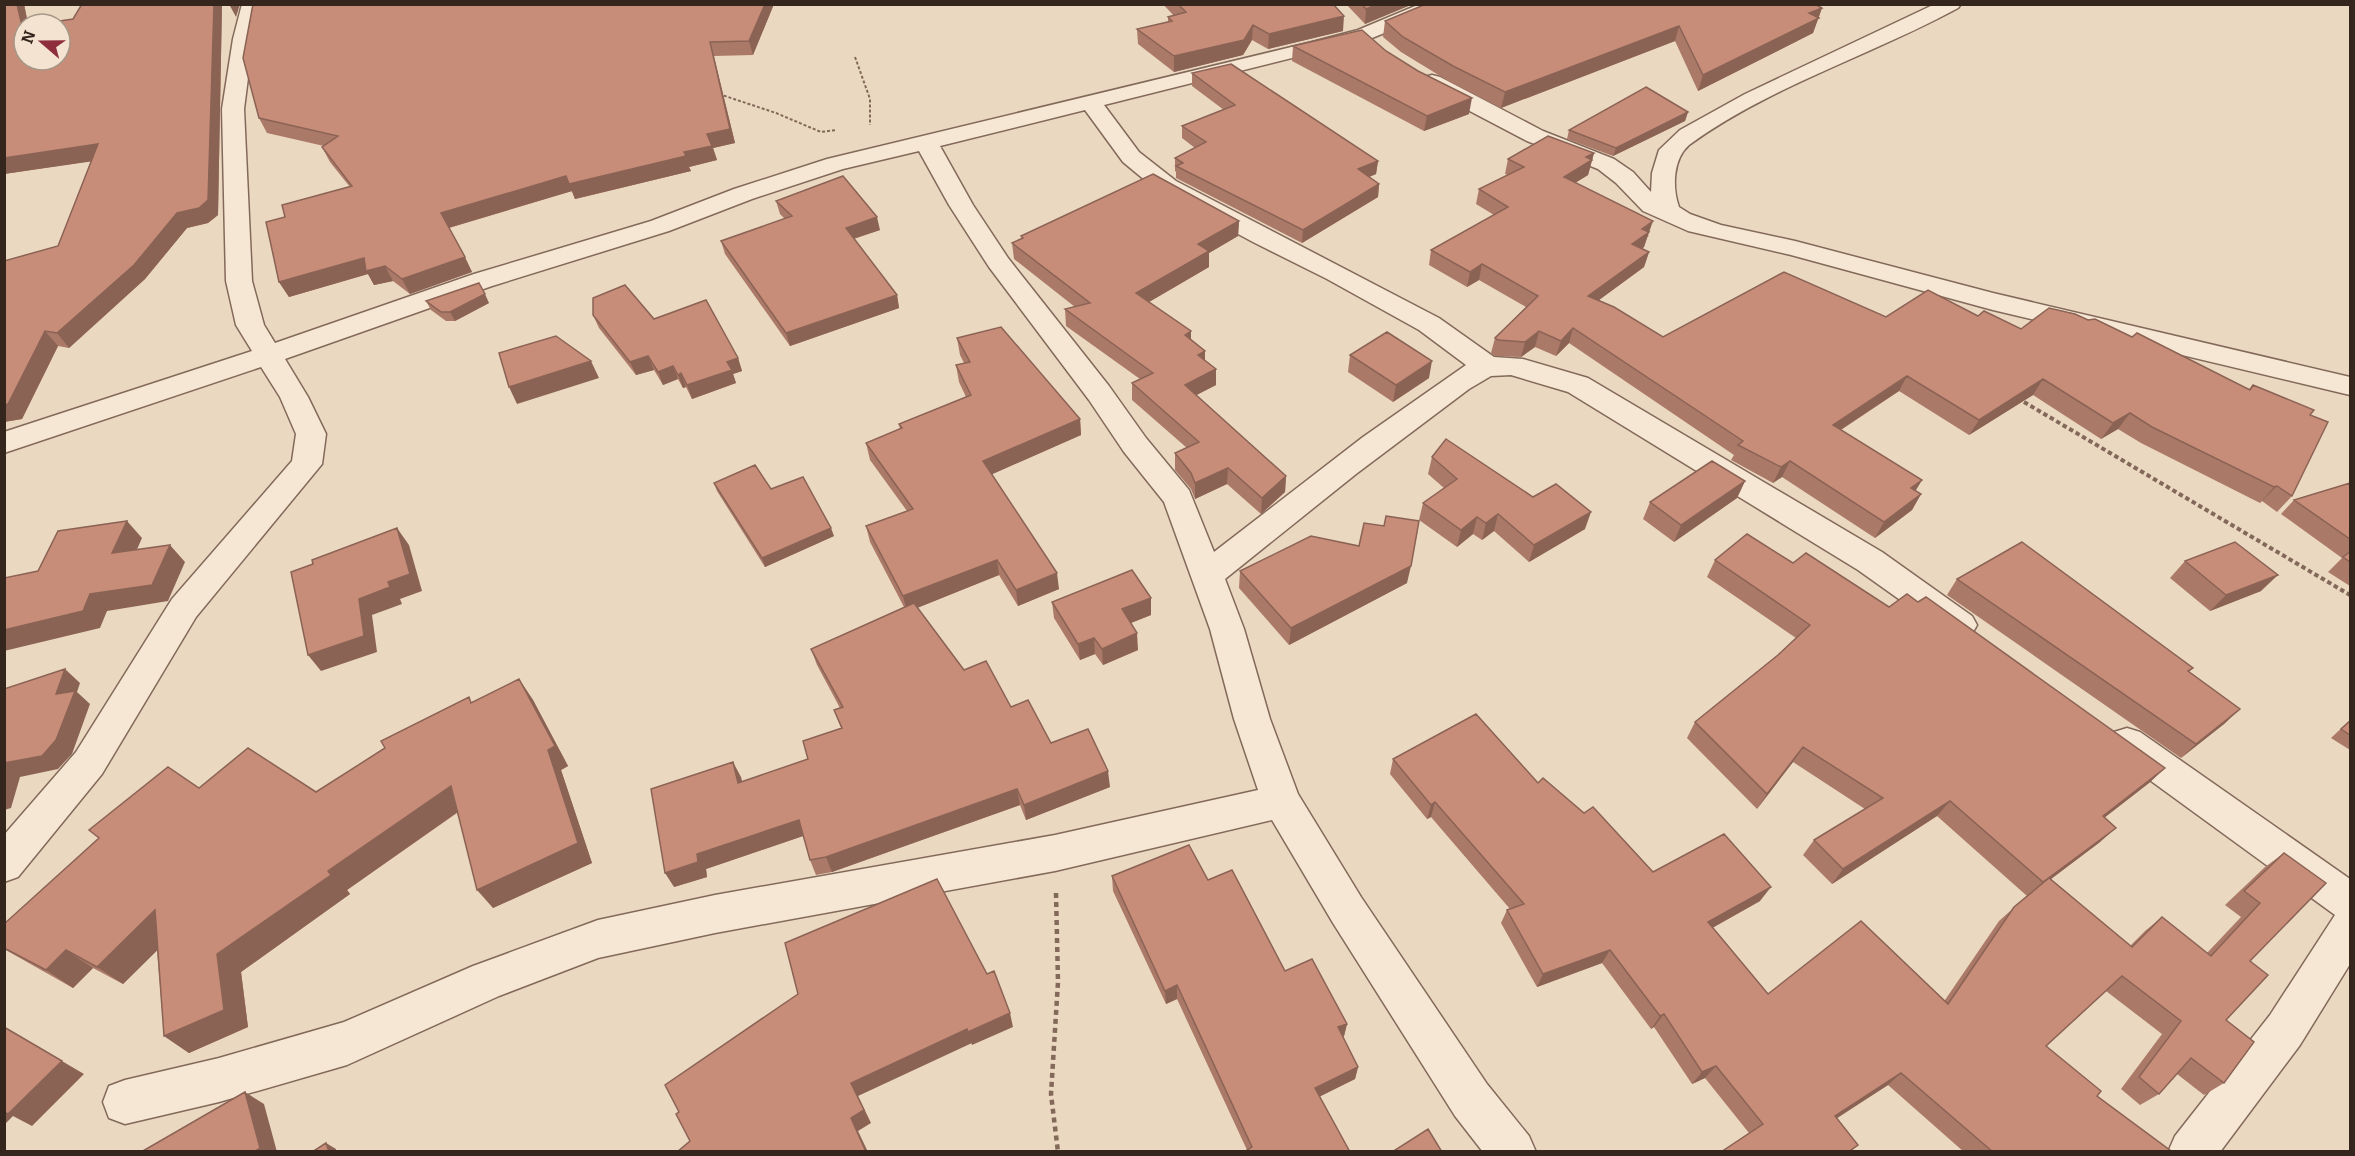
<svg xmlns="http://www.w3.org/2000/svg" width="2355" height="1156" font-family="Bitter,serif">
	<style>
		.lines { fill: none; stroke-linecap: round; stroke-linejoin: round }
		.minor-casing { stroke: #83695a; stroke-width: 3 }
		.path-far2 { stroke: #83695a; stroke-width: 2; stroke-dasharray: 3 2; stroke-linecap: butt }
		.path-far1 { stroke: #83695a; stroke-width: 4; stroke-dasharray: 4.5 3; stroke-linecap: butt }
		.path { stroke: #83695a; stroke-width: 4.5; stroke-dasharray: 5 4; stroke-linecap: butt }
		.minor { fill: #f6e7d4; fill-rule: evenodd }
		.wall { fill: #ab7968 }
		.shaded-wall { fill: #8b6355 }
		.building { fill: #c78d79; stroke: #8b6355; stroke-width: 1.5 }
	</style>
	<rect width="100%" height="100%" fill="#ebd8c1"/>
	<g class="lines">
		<defs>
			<path id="minor" d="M242 4H262L253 39 244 109 252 281 264 325 275 343 474 274 651 221 734 189 827 159 1312 42 1358 30 1420 4H1449L1446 8 1372 38 1104 105 1139 152 1176 181 1439 318 1494 357 1523 359 1588 378 1882 552 1972 616 1977 625 1972 634 1960 638 1948 634 1858 570 1568 392 1511 375 1491 376 1469 389 1356 474 1225 579 1244 629 1270 719 1298 794 1361 897 1487 1084 1529 1136 1536 1152H1483L1455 1116 1333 923 1272 820 1055 871 715 933 598 958 499 996 347 1065 219 1102 125 1124 109 1118 103 1102 109 1086 125 1080 219 1058 344 1022 473 966 598 920 715 895 1055 835 1258 790 1234 719 1210 629 1164 502 1124 452 1089 400 989 267 949 205 919 151 843 169 752 199 669 231 492 286 285 359 308 397 326 434 322 464 196 617 102 774 18 877 4 882V835L76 752 172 599 292 461 296 434 280 397 261 367 4 453V432L252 351 236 325 226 281 222 109 233 39ZM1085 110 1123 162 1158 191 1253 242 1327 279 1419 330 1466 365 1363 437 1214 552 1189 490 1146 438 1109 386 1008 258 973 205 940 146Z
				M1935 4H1961L1958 8C1870 56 1770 86 1689 145 1673 159 1672 187 1679 207L1690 214 1721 225 1795 241 1993 293 2350 377V395L1993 310 1791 255 1688 231 1643 211 1616 183 1598 169 1527 141 1424 87 1421 82 1424 77 1432 75 1440 77 1543 131 1614 159 1633 172 1651 192 1652 173 1659 150 1680 130 1745 94Z
				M2127 728 2140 732 2350 879V964L2300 1045 2220 1152H2168L2175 1136 2270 1015 2335 915 2114 754 2109 743 2114 732Z"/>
		</defs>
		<use href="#minor" class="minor-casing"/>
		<path class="path-far2" d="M855 57 870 99V125
			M719 94 776 113 821 132 836 130"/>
		<path class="path-far1" d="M2024 402 2350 595"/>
		<path class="path" d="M1056 893 1058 982 1051 1094 1058 1152"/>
		<use href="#minor" class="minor"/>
	</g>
	<path class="wall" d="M4 4H24L28 24H24V60L73 19 82 4H222L218 215 208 223 187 228 145 279 69 348 58 346 22 419 4 422V261L58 246 91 161 4 174Z
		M253 4H774L753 55 714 56 735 143 713 148 717 160 689 167 691 171 575 199 572 191 449 228 472 272 410 294 393 281 374 285 368 274 289 297 279 282 285 217 350 187 330 162 322 147 324 146 267 133 259 118Z
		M1163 4H1333L1343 31 1268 49 1252 40 1243 55 1174 72 1138 44 1137 29 1168 22V17L1174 16Z
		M1346 4H1413L1365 24Z
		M1822 8 1813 33 1698 91 1675 41 1501 108 1450 82 1401 52 1383 37 1385 21Z
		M1293 46 1386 51 1469 114 1424 131 1292 61Z
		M1192 73 1378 161 1376 174 1369 177 1379 184 1378 197 1302 243 1176 178V172L1175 171V158L1195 148 1182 138V126L1224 110 1192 86Z
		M1688 112 1685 121 1613 156 1567 139 1569 130Z
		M1594 153 1588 175 1575 183 1649 236 1647 237 1644 247 1642 249 1649 252 1644 267 1599 300 1663 337 1886 317 1978 316 2021 329 2088 320 2132 337 2249 389 2253 385 2310 415 2292 496 2277 512 2262 501 2260 503 2141 443 2118 429 2101 439 2033 395 1969 435 1899 391 1841 430 1922 480 1915 491 1921 494 1912 510 1875 538 1782 477 1773 483 1731 460 1734 455 1569 343 1556 356 1535 347 1521 357 1495 356 1491 353 1495 338 1526 307 1479 280 1467 287 1429 265 1431 250 1494 215 1476 204 1479 189 1508 175 1505 174 1508 159Z
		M776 201 880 230 854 239 897 295 899 308 790 346 725 254 721 241 785 219 780 214Z
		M1239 221 1238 236 1209 253V267L1149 302 1205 351V360L1216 369V385L1196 395 1286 476 1285 492 1261 514 1227 484 1195 499 1191 489 1175 470V453L1187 448 1132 400V383L1140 379 1066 326 1065 309 1075 307 1014 259 1012 243 1022 239 1021 236Z
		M426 301 489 303 455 321H446L431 310Z
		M593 315 654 319 738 358 742 371 733 374 736 383 692 399 686 387 683 388 678 379 663 385 654 370 636 375 599 328Z
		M957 338 1080 419 1081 435 992 474 1059 589 1018 606 999 575 917 608 964 670 1011 707 1051 743 1110 787 1026 820 1020 805 832 872 816 875 810 860 803 836 706 869 707 877 674 887 741 777 742 782 808 759 841 728 834 710 840 708 817 665 811 649 904 607 870 542 866 526 907 511 870 460 866 443 900 429 899 424 966 397 959 382 956 365 964 363 960 355Z
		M1350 355 1429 378 1393 402 1348 372Z
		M1432 457 1533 497 1585 529 1529 562 1494 531 1482 540 1473 534 1457 547 1419 520 1423 503 1444 488 1428 474Z
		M1745 481 1737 498 1674 542 1643 519 1650 502Z
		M714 483 771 489 834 536 765 567 717 491Z
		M2350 483V586L2328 572 2342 558 2281 514 2294 500Z
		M1715 560 1793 563 1889 607 1918 602 2165 768 2149 783 2104 818 2100 842 2051 879 2130 946 2145 931 2162 917 2207 953 2241 917 2225 905 2265 867 2284 853 2250 961 2226 1020 2224 1083 2204 1095 2177 1074 2159 1094 2140 1105 2121 1089 2162 1034 2106 991 2046 1046 2097 1096 2171 1152H1964L1888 1085 1836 1118 1858 1145 1850 1152H1721L1749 1133 1705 1078 1692 1084 1654 1027 1651 1029 1602 963 1537 987 1501 923 1507 910 1510 909 1431 817 1427 819 1390 774 1393 759 1538 783 1653 872 1760 901 1712 928 1768 994 1945 1000 1999 921 2027 896 1937 816 1832 884 1803 855 1814 840 1865 809 1793 762 1757 809 1687 738 1695 722 1778 655 1796 638 1707 577Z
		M2185 561 2261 591 2210 611 2170 578Z
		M1240 571 1407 583 1289 645 1239 588Z
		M1957 579 2193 668 2189 672 2240 709 2224 724 2181 758 1947 595Z
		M1052 602 1151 615 1131 623 1138 650 1103 665 1095 654 1080 660 1054 618Z
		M519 679 533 700 568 766 561 770 592 863 493 908 457 813 347 890 350 894 241 972 248 1027 189 1053 164 1036 157 950 123 984 93 968 73 988 4 949V924L199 788 316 792 473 702Z
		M2350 720V750L2331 738Z
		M1112 876 1208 880 1285 971 1347 1024 1344 1036 1343 1037 1358 1067 1355 1079 1320 1096 1247 1150 1177 999 1166 1004 1113 891Z"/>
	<path class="shaded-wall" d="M17 4H24L28 24H24V30L22 26Z
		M214 4H222L218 215 208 223 187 228 145 279 69 348 57 333Z
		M229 4H240L236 17Z
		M765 4H774L753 55 749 41Z
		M1378 4H1413L1365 24 1366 9Z
		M1822 8 1813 33 1698 91 1703 75 1809 13Z
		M1344 16 1343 31 1268 49 1269 34Z
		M1253 25 1252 40 1243 55 1174 72V56Z
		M1679 26 1675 41 1501 108 1505 92Z
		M710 42 735 143 713 148 717 160 689 167 691 171 575 199 569 184 707 134Z
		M1472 98 1469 114 1424 131 1427 116Z
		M1688 112 1685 121 1613 156 1616 148Z
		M98 144 108 159 4 174V158Z
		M1594 153 1588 175 1560 192 1564 177 1586 157Z
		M1378 161 1376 174 1357 182 1358 169Z
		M566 176 572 191 448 228 441 213Z
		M1379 184 1378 197 1302 243 1303 230Z
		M877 217 880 230 849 240 846 228Z
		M1239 221 1238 236 1209 253V267L1137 309 1136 293 1198 244Z
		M1653 221 1644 247 1627 259 1632 244 1642 229Z
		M1649 252 1644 267 1584 311 1588 296Z
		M465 257 472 272 410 294 402 279Z
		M364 258 385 266 393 281 374 285 368 274 289 297 279 282Z
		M1482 264 1479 280 1467 287 1470 272Z
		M485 294 489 303 455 321 450 312Z
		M897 295 899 308 790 346 786 333Z
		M1573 328 1569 343 1556 356 1561 341Z
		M45 331 58 346 22 419 4 422V405Z
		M1191 331V347L1185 335Z
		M1539 331 1535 347 1521 357 1525 342Z
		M1205 351V367L1198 355Z
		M648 356 654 370 636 375 630 362Z
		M738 358 742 371 733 374 736 383 692 399 687 385 727 362Z
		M591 361 599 378 517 404 509 387Z
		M1432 361 1429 378 1393 402 1396 385Z
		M673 366 678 379 663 385 658 372Z
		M1216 369V385L1185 401V385Z
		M681 373 686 387 683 388 678 375Z
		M1907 376 1899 391 1825 440 1833 425Z
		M2043 379 2033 395 1969 435 1979 420Z
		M2130 413 2118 429 2101 439 2113 423Z
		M1080 419 1081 435 986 477 983 461Z
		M1790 461 1782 477 1773 483 1781 467Z
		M1228 468 1227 484 1195 499V483Z
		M1286 476 1285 492 1261 514 1262 498Z
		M1922 480 1913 495 1911 488Z
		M1745 481 1737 498 1674 542 1681 525Z
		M2277 486 2260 503 2274 487Z
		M1921 494 1912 510 1875 538 1884 522Z
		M1591 512 1585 529 1529 562 1534 545Z
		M1498 514 1494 531 1482 540 1486 523Z
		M1477 517 1473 534 1457 547 1461 530Z
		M127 521 142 538 128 570 112 553Z
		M397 528 409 545 422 591 400 599 402 604 372 615 377 652 321 671 308 655 359 599 388 582Z
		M831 528 834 536 765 567 762 558Z
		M170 545 185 562 168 601 107 611 100 628 4 651V630L90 594Z
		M997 560 999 575 907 612 903 596Z
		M1411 566 1407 583 1289 645 1291 628Z
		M1057 573 1059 589 1018 606 1016 590Z
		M2278 575 2261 591 2210 611 2226 595Z
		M1151 598V615L1123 626 1122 609Z
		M1137 633 1138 650 1103 665 1102 649Z
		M1094 638 1095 654 1080 660 1078 644Z
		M65 669 80 683 77 692 90 704 72 754 58 769 20 777 11 808 4 810V763L56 694Z
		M519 679 533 700 568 766 561 770 592 863 493 908 477 890Z
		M2240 709 2224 724 2181 758 2196 744Z
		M1803 747 1793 762 1757 809 1767 794Z
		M733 762 741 777 745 798 738 783Z
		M2165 768 2149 783 2087 831 2103 816Z
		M1108 771 1110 787 1026 820 1024 805Z
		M451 786 466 806 347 890 350 894 241 972 248 1027 189 1053 164 1036 217 954 328 871Z
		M1017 789 1020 805 832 872 826 857Z
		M1950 801 1937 816 1832 884 1843 869Z
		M1435 802 1431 817 1427 819 1431 805Z
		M799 820 806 835 706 869 707 877 674 887 665 873 697 854Z
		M2116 828 2100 842 2027 897 2043 882Z
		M1771 887 1760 901 1698 936 1708 922Z
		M155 910 179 929 123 984 97 967Z
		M66 950 93 968 73 988 46 970Z
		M1610 950 1602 963 1537 987 1543 974Z
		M1177 985V999L1166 1004 1165 991Z
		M1010 1013 1013 1027 972 1045 968 1032Z
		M1664 1014 1654 1027 1651 1029 1660 1016Z
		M1347 1024 1344 1036 1335 1040 1338 1027Z
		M4 1027 84 1074 32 1126 13 1116 4 1125Z
		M967 1029 972 1043 858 1096 871 1123 858 1131 868 1152H866L851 1118V1083Z
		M1716 1066 1705 1078 1692 1084 1702 1072Z
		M1358 1067 1355 1079 1313 1100 1315 1088Z
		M1901 1073 1888 1085 1822 1128 1835 1116Z
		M245 1092 264 1104 277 1152H254Z
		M326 1143 336 1149V1152H329Z"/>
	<path class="building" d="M4 4H17L22 26H24V60H60V24H39L73 19 82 4H214L208 200 199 208 177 213 134 265 57 333 45 331 8 404 4 405V261L58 246 98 144 4 158Z
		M253 4H765L749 41 710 42 730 129 707 134 712 146 684 152 686 156 569 184 566 176 441 213 465 257 402 279 385 266 366 271 364 258 279 282 266 222 285 217 282 205 352 186 322 147 338 136 259 118 243 58Z
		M1178 4H1333L1344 16 1269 34 1253 25 1244 40 1174 56 1137 29 1172 21 1168 17 1186 12Z
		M1362 4H1378L1366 9Z
		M1426 4H1815L1822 8 1809 13 1819 18 1703 75 1679 26 1505 92 1453 66 1403 37 1385 21Z
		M1362 30 1386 51 1418 71 1472 98 1427 116 1293 46Z
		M1231 64 1378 161 1358 169 1379 184 1303 230 1176 166 1183 163 1175 158 1206 142 1182 126 1235 105 1192 73Z
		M1646 87 1688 112 1616 148 1569 130Z
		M1548 136 1594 153 1586 157 1592 160 1564 177 1653 221 1642 229 1649 232 1632 244 1649 252 1588 296 1614 307 1663 337 1784 272 1886 317 1928 290 1978 316 1984 311 2021 329 2049 308 2075 314 2088 320 2095 319 2132 337 2137 333 2250 390 2253 385 2314 410 2310 415 2328 422 2292 496 2277 486 2274 487 2152 427 2130 413 2113 423 2043 379 1979 420 1907 376 1833 425 1922 480 1911 488 1921 494 1884 522 1790 461 1781 467 1738 445 1743 441 1573 328 1561 341 1539 331 1525 342 1498 340 1495 338 1538 296 1482 264 1470 272 1431 250 1508 207 1479 189 1524 167 1508 159Z
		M1153 174 1239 221 1198 244 1209 251 1136 293 1191 331 1185 335 1205 351 1198 355 1216 369 1185 385 1286 476 1262 498 1228 468 1195 483 1191 473 1175 453 1199 442 1132 383 1153 373 1065 309 1090 303 1012 243 1023 238 1021 236Z
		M843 176 877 217 846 228 897 295 786 333 721 241 792 216 776 201Z
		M479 283 485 294 450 312H441L426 301Z
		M625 285 654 319 706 300 738 358 727 362 732 370 687 385 681 373 678 375 673 366 658 372 648 356 630 362 593 315V298Z
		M1001 327 1080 419 983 461 1057 573 1016 590 997 560 903 596 866 526 913 509 866 443 902 428 899 424 971 395 956 365 970 362 957 338Z
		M1387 332 1432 361 1396 385 1350 355Z
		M556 336 591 361 509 387 499 353Z
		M1446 439 1533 497 1556 484 1591 512 1534 545 1498 514 1486 523 1477 517 1461 530 1423 503 1457 479 1432 457Z
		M1712 461 1745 481 1681 525 1650 502Z
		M755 465 771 489 803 477 831 528 762 558 714 483Z
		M2350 483V539L2294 500Z
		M1386 516 1419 521 1411 566 1291 628 1240 571 1311 536 1359 546 1364 523 1384 526Z
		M127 521 112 553 170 545 152 585 90 594 83 611 4 630V578L38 571 58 531Z
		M397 528 410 574 388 582 390 587 359 599 364 636 308 655 291 572 313 564 312 560Z
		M1747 534 1793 563 1806 553 1889 607 1907 594 1918 602 1926 597 2165 768 2103 816 2116 828 2043 882 1950 801 1843 869 1814 840 1883 798 1803 747 1767 794 1695 722 1778 655 1810 625 1715 560Z
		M2022 542 2193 668 2188 671 2240 709 2196 744 1957 579Z
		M2235 542 2278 575 2226 595 2185 561Z
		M2350 552V562L2343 557Z
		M1132 570 1151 598 1122 609 1137 633 1102 649 1094 638 1078 644 1052 602Z
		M914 603 964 670 986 661 1011 707 1028 700 1051 743 1088 729 1108 771 1024 805 1017 789 826 857 810 860 799 820 697 854 698 862 665 873 651 789 733 762 738 783 808 759 803 741 842 728 834 710 843 707 811 649Z
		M65 669 56 694 75 691 56 740 42 756 4 763V689Z
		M519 679 555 746 548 750 578 843 477 890 451 786 328 871 331 875 217 954 224 1010 164 1036 155 910 97 967 66 950 46 970 4 948V924L99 838 89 830 168 767 199 788 248 748 316 792 385 748 381 741 469 697 471 703Z
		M1476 714 1538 783 1543 778 1584 813 1593 807 1653 872 1724 834 1771 887 1708 922 1768 994 1861 921 1948 1004 2014 907 2049 878 2132 947 2162 917 2211 956 2260 903 2244 891 2284 853 2326 883 2250 961 2268 975 2226 1020 2254 1042 2224 1083 2191 1058 2159 1094 2139 1077 2181 1021 2122 976 2046 1046 2101 1091 2097 1096 2171 1151V1152H1993L1901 1073 1835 1116 1858 1145 1848 1152H1721L1763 1124 1716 1066 1702 1072 1664 1014 1660 1016 1610 950 1543 974 1507 910 1524 904 1435 802 1431 805 1393 759Z
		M2350 721V735L2341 729Z
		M1189 845 1208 880 1232 870 1285 971 1312 959 1347 1024 1338 1027 1358 1067 1315 1088 1350 1152H1244L1252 1147 1177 985 1165 991 1112 876Z
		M937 879 987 974 994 971 1010 1013 968 1032 967 1029 851 1083 864 1110 851 1118 866 1152H677L690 1141 676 1114 679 1112 665 1085 798 994 785 943Z
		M4 1027 62 1061 8 1114 4 1112Z
		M245 1092 260 1148 254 1152H141Z
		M1428 1129 1442 1152H1392Z
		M326 1143 329 1152H312Z"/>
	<rect width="2355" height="1156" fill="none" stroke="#34251d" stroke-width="12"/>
	<g transform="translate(42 42) rotate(290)"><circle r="28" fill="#f3e3d0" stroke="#a79788" stroke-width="1.5"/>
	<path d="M0-4.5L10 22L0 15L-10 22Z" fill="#8e2e3d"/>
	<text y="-9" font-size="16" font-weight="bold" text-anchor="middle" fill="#34251d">N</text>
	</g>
</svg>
